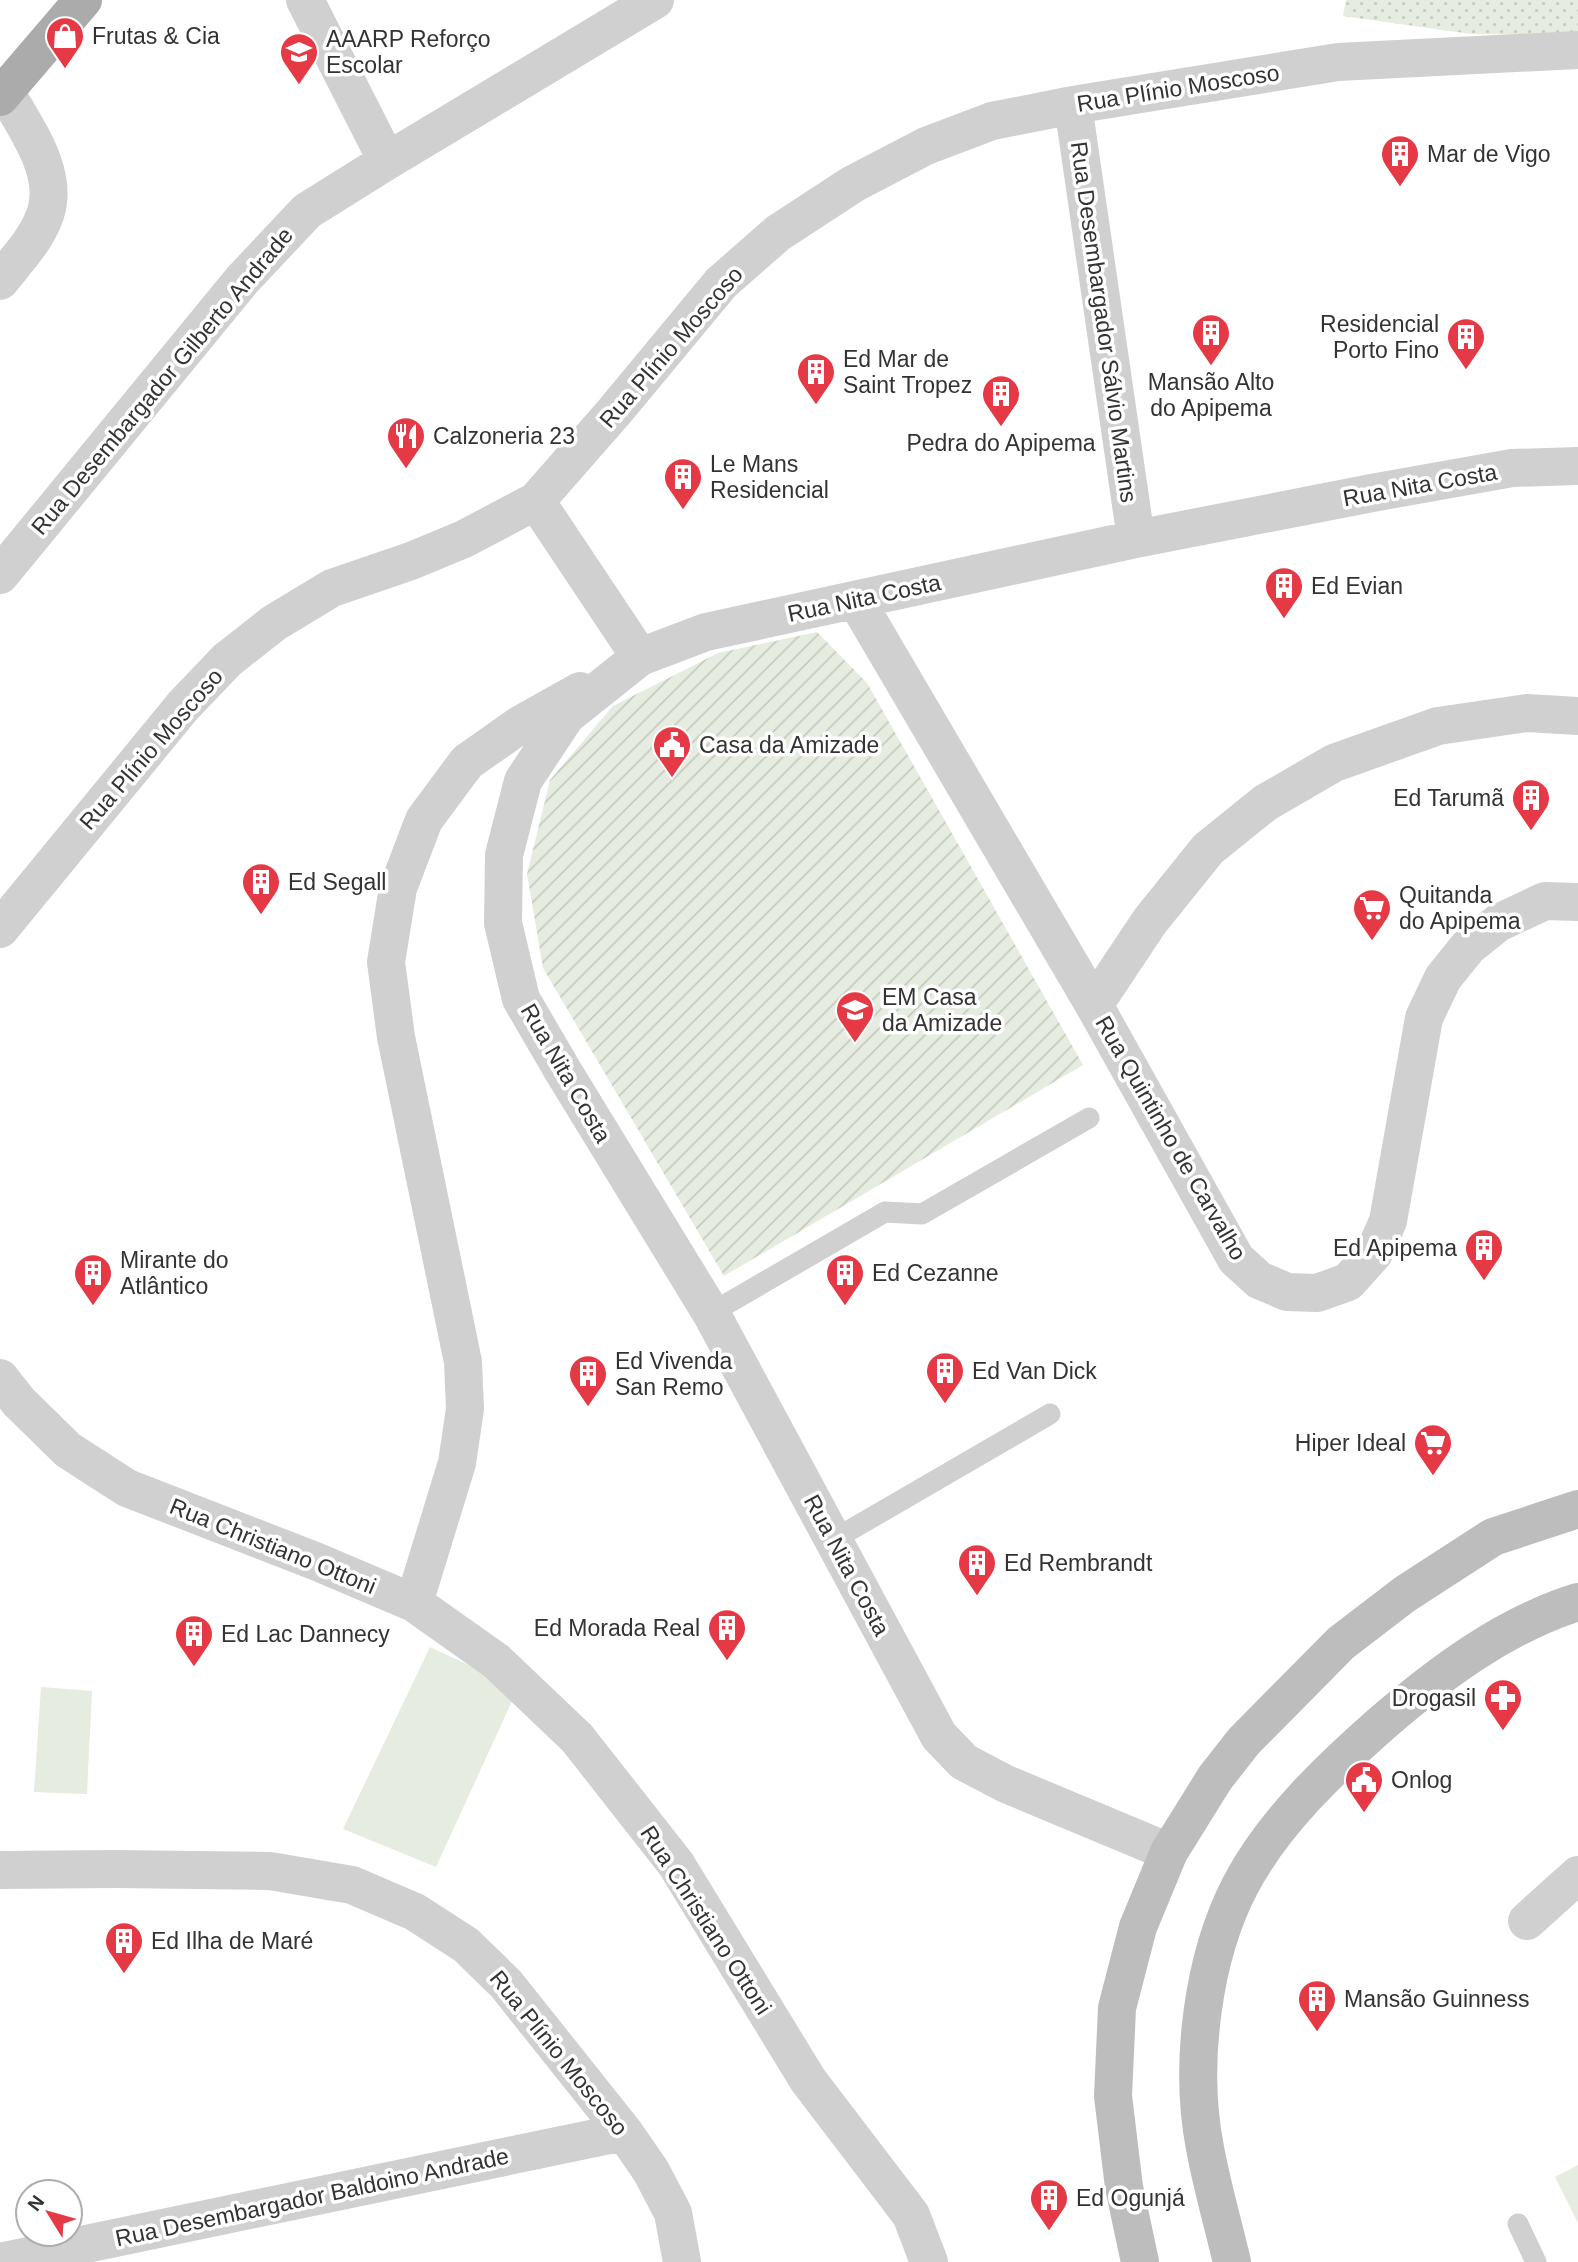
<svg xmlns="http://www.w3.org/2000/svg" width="1578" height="2262" font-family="Helvetica,sans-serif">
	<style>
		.grass { fill: url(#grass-dots) }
		.garden { fill: url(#garden-furrows) }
		.pitch { fill: #e6ecdf }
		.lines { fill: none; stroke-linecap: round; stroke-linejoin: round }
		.lane { stroke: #d0d0d0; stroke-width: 21 }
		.street { stroke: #d0d0d0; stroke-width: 38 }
		.secondary { stroke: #bdbdbd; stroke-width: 38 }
		.primary { stroke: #ababab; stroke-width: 38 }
		.labels { text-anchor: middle; stroke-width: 7; stroke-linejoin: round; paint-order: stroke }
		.poi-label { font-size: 23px; fill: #333; stroke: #fff; text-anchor: start }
		.street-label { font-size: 23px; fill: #333; stroke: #fff }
	</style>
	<defs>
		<pattern id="grass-dots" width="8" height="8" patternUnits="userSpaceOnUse" patternTransform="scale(1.75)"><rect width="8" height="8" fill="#e6ecdf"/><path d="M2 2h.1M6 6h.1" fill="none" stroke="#c6cbc0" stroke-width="1.8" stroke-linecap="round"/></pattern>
		<pattern id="garden-furrows" width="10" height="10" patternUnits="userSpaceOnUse" patternTransform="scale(1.75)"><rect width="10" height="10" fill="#e6ecdf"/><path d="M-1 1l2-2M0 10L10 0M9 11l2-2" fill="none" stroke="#c6cbc0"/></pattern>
	</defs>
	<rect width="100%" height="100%" fill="#fff"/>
	<path class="grass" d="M1346 0H1578V35L1471 34 1343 16Z"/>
	<path class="garden" d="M817 632 867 683 1083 1065 724 1276 543 968 527 874 550 780 613 706 718 653Z"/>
	<path class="pitch" d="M430 1647 518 1688 436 1867 343 1829Z
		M41 1687 92 1691 87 1794 34 1792Z
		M1578 2165V2223L1555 2177Z"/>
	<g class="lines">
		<path class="lane" d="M711 1313 885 1212 922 1214 1089 1118
			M833 1540 1050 1414
			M1518 2224 1536 2262"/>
		<path class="street" d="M305 0 387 161
			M1073 105 1136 539
			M0 281C15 262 34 242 43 220 63 176 25 128 5 91
			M536 501 640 657
			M0 575 242 280 307 211 387 161 655 0
			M856 600 1094 1005 1236 1259 1259 1280 1287 1292 1317 1293 1348 1282 1374 1253 1388 1221 1424 1018 1443 978 1468 947 1498 923 1545 901 1578 902
			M0 929 183 706 227 660 274 623 332 588 411 561 464 539 536 501 614 412 721 283 778 233 853 184 926 146 992 121 1073 105 1338 62 1578 50
			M1094 1005 1150 921 1208 849 1265 803 1334 763 1438 726 1527 713 1578 716
			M0 1378 19 1402 68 1450 127 1488 315 1561 414 1603 496 1661 577 1738 676 1864 808 2080 911 2215 929 2262
			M414 1603 457 1463 465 1409 463 1362 396 1037 386 962 398 888 424 820 467 762 521 724 580 691
			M1169 1852 1006 1784 964 1762 939 1736 711 1313 563 1071 521 999 503 923 504 855 523 781 566 716 640 657 706 632 1136 539 1372 493 1512 468 1578 466
			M0 1870 116 1869 270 1871 352 1885 415 1912 466 1945 506 1984 624 2132 651 2171 673 2213 682 2262
			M1527 1921 1578 1875
			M0 2262 624 2132"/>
		<path class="secondary" d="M1140 2262 1124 2187 1113 2096 1117 2008 1138 1927 1169 1852 1215 1778 1244 1741 1341 1643 1405 1594 1493 1537 1578 1509
			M1232 2262C1223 2224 1212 2186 1205 2148 1189 2066 1202 1958 1241 1884 1274 1822 1329 1770 1381 1724 1439 1674 1504 1625 1578 1602"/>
		<path class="primary" d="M0 97 83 0"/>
	</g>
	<defs>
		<symbol id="shop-pin" viewBox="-11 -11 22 30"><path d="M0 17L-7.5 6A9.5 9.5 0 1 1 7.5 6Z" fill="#e63946" stroke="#fff"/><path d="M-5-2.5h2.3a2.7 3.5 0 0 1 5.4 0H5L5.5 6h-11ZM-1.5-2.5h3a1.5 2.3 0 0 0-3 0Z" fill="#fff"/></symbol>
		<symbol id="school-pin" viewBox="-11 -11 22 30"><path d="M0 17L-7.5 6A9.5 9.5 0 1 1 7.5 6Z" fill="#e63946" stroke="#fff"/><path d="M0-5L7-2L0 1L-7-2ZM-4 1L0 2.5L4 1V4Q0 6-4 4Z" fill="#fff"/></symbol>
		<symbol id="building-pin" viewBox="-11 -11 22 30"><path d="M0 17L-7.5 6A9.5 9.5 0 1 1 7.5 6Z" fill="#e63946" stroke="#fff"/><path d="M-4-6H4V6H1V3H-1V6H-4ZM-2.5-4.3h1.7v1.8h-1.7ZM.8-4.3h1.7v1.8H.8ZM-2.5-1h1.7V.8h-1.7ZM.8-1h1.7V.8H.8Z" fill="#fff"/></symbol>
		<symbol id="restaurant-pin" viewBox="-11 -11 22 30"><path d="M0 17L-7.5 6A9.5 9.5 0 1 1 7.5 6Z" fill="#e63946" stroke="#fff"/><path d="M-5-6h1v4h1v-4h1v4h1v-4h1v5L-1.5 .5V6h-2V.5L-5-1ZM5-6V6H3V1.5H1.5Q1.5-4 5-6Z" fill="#fff"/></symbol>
		<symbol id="civic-pin" viewBox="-11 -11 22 30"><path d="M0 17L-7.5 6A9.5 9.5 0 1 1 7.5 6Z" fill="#e63946" stroke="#fff"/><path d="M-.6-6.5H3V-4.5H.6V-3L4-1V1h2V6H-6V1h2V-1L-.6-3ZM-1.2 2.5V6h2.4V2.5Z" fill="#fff"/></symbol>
		<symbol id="supermarket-pin" viewBox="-11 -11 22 30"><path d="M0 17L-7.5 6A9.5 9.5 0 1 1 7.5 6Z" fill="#e63946" stroke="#fff"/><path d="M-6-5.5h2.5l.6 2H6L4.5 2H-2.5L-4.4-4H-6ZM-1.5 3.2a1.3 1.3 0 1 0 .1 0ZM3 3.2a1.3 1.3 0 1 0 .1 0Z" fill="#fff"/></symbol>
		<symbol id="pharmacy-pin" viewBox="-11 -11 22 30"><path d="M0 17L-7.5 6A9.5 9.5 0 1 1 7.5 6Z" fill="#e63946" stroke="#fff"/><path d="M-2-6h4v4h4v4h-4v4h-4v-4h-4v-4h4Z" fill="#fff"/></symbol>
	</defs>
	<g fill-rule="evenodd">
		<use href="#shop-pin" x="43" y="14" width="44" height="60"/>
		<use href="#school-pin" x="277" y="30" width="44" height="60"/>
		<use href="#building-pin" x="1378" y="132" width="44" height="60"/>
		<use href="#building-pin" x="1189" y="311" width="44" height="60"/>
		<use href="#building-pin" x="1444" y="315" width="44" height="60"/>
		<use href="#building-pin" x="794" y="350" width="44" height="60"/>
		<use href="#building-pin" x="979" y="372" width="44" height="60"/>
		<use href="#restaurant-pin" x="384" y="414" width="44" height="60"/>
		<use href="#building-pin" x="661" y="455" width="44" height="60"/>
		<use href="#building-pin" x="1262" y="564" width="44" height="60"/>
		<use href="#civic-pin" x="650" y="723" width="44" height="60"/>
		<use href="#building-pin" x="1509" y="776" width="44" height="60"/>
		<use href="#building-pin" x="239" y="860" width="44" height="60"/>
		<use href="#supermarket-pin" x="1350" y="886" width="44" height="60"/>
		<use href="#school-pin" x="833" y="988" width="44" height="60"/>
		<use href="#building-pin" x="1462" y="1226" width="44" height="60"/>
		<use href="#building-pin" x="71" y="1251" width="44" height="60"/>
		<use href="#building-pin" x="823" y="1251" width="44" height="60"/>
		<use href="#building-pin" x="923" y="1349" width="44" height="60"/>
		<use href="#building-pin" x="566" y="1352" width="44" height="60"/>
		<use href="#supermarket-pin" x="1411" y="1421" width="44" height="60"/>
		<use href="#building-pin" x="955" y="1541" width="44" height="60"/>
		<use href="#building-pin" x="705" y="1606" width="44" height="60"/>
		<use href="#building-pin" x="172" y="1612" width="44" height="60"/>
		<use href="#pharmacy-pin" x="1481" y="1676" width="44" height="60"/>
		<use href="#civic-pin" x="1342" y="1758" width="44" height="60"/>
		<use href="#building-pin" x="102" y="1919" width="44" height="60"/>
		<use href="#building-pin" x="1295" y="1977" width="44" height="60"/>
		<use href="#building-pin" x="1027" y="2176" width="44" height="60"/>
	</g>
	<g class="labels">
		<g class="poi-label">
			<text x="92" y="44">Frutas &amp; Cia</text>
			<text x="326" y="47">AAARP Reforço<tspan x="326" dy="26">Escolar</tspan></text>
			<text x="1427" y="162">Mar de Vigo</text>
			<text x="1439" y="332" text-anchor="end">Residencial<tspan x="1439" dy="26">Porto Fino</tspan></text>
			<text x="843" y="367">Ed Mar de<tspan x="843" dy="26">Saint Tropez</tspan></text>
			<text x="1211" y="390" text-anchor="middle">Mansão Alto<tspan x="1211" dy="26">do Apipema</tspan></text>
			<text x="433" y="444">Calzoneria 23</text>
			<text x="1001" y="451" text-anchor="middle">Pedra do Apipema</text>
			<text x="710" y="472">Le Mans<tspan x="710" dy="26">Residencial</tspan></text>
			<text x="1311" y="594">Ed Evian</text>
			<text x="699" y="753">Casa da Amizade</text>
			<text x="1504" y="806" text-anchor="end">Ed Tarumã</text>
			<text x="288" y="890">Ed Segall</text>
			<text x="1399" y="903">Quitanda<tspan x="1399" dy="26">do Apipema</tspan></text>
			<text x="882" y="1005">EM Casa<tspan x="882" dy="26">da Amizade</tspan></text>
			<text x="1457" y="1256" text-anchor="end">Ed Apipema</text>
			<text x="120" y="1268">Mirante do<tspan x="120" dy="26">Atlântico</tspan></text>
			<text x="872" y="1281">Ed Cezanne</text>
			<text x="615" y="1369">Ed Vivenda<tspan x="615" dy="26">San Remo</tspan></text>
			<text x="972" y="1379">Ed Van Dick</text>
			<text x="1406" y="1451" text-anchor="end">Hiper Ideal</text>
			<text x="1004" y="1571">Ed Rembrandt</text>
			<text x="700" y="1636" text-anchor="end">Ed Morada Real</text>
			<text x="221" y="1642">Ed Lac Dannecy</text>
			<text x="1476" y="1706" text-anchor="end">Drogasil</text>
			<text x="1391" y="1788">Onlog</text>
			<text x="151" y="1949">Ed Ilha de Maré</text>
			<text x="1344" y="2007">Mansão Guinness</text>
			<text x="1076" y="2206">Ed Ogunjá</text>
		</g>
		<g class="street-label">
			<text transform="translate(1178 88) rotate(-9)" y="8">Rua Plínio Moscoso</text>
			<text transform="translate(1104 322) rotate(82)" y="8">Rua Desembargador Sálvio Martins</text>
			<text transform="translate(671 347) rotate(-49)" y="8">Rua Plínio Moscoso</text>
			<text transform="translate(162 381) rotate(-50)" y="8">Rua Desembargador Gilberto Andrade</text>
			<text transform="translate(1420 485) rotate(-10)" y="8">Rua Nita Costa</text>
			<text transform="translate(864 598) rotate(-12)" y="8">Rua Nita Costa</text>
			<text transform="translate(151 749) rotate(-49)" y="8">Rua Plínio Moscoso</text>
			<text transform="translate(566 1073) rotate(60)" y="8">Rua Nita Costa</text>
			<text transform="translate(1171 1138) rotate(60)" y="8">Rua Quintinho de Carvalho</text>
			<text transform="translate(273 1546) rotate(22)" y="8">Rua Christiano Ottoni</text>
			<text transform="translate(847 1565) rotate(62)" y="8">Rua Nita Costa</text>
			<text transform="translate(706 1920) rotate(57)" y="8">Rua Christiano Ottoni</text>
			<text transform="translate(559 2053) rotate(51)" y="8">Rua Plínio Moscoso</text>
			<text transform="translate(312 2197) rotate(-12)" y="8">Rua Desembargador Baldoino Andrade</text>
		</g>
	</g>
	<g transform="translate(49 2213) rotate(307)"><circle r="33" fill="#ffffff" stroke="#adadad" stroke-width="2"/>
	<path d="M0-5L12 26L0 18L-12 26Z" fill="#e63946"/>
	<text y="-10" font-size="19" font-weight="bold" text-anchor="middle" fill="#333333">N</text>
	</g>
</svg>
